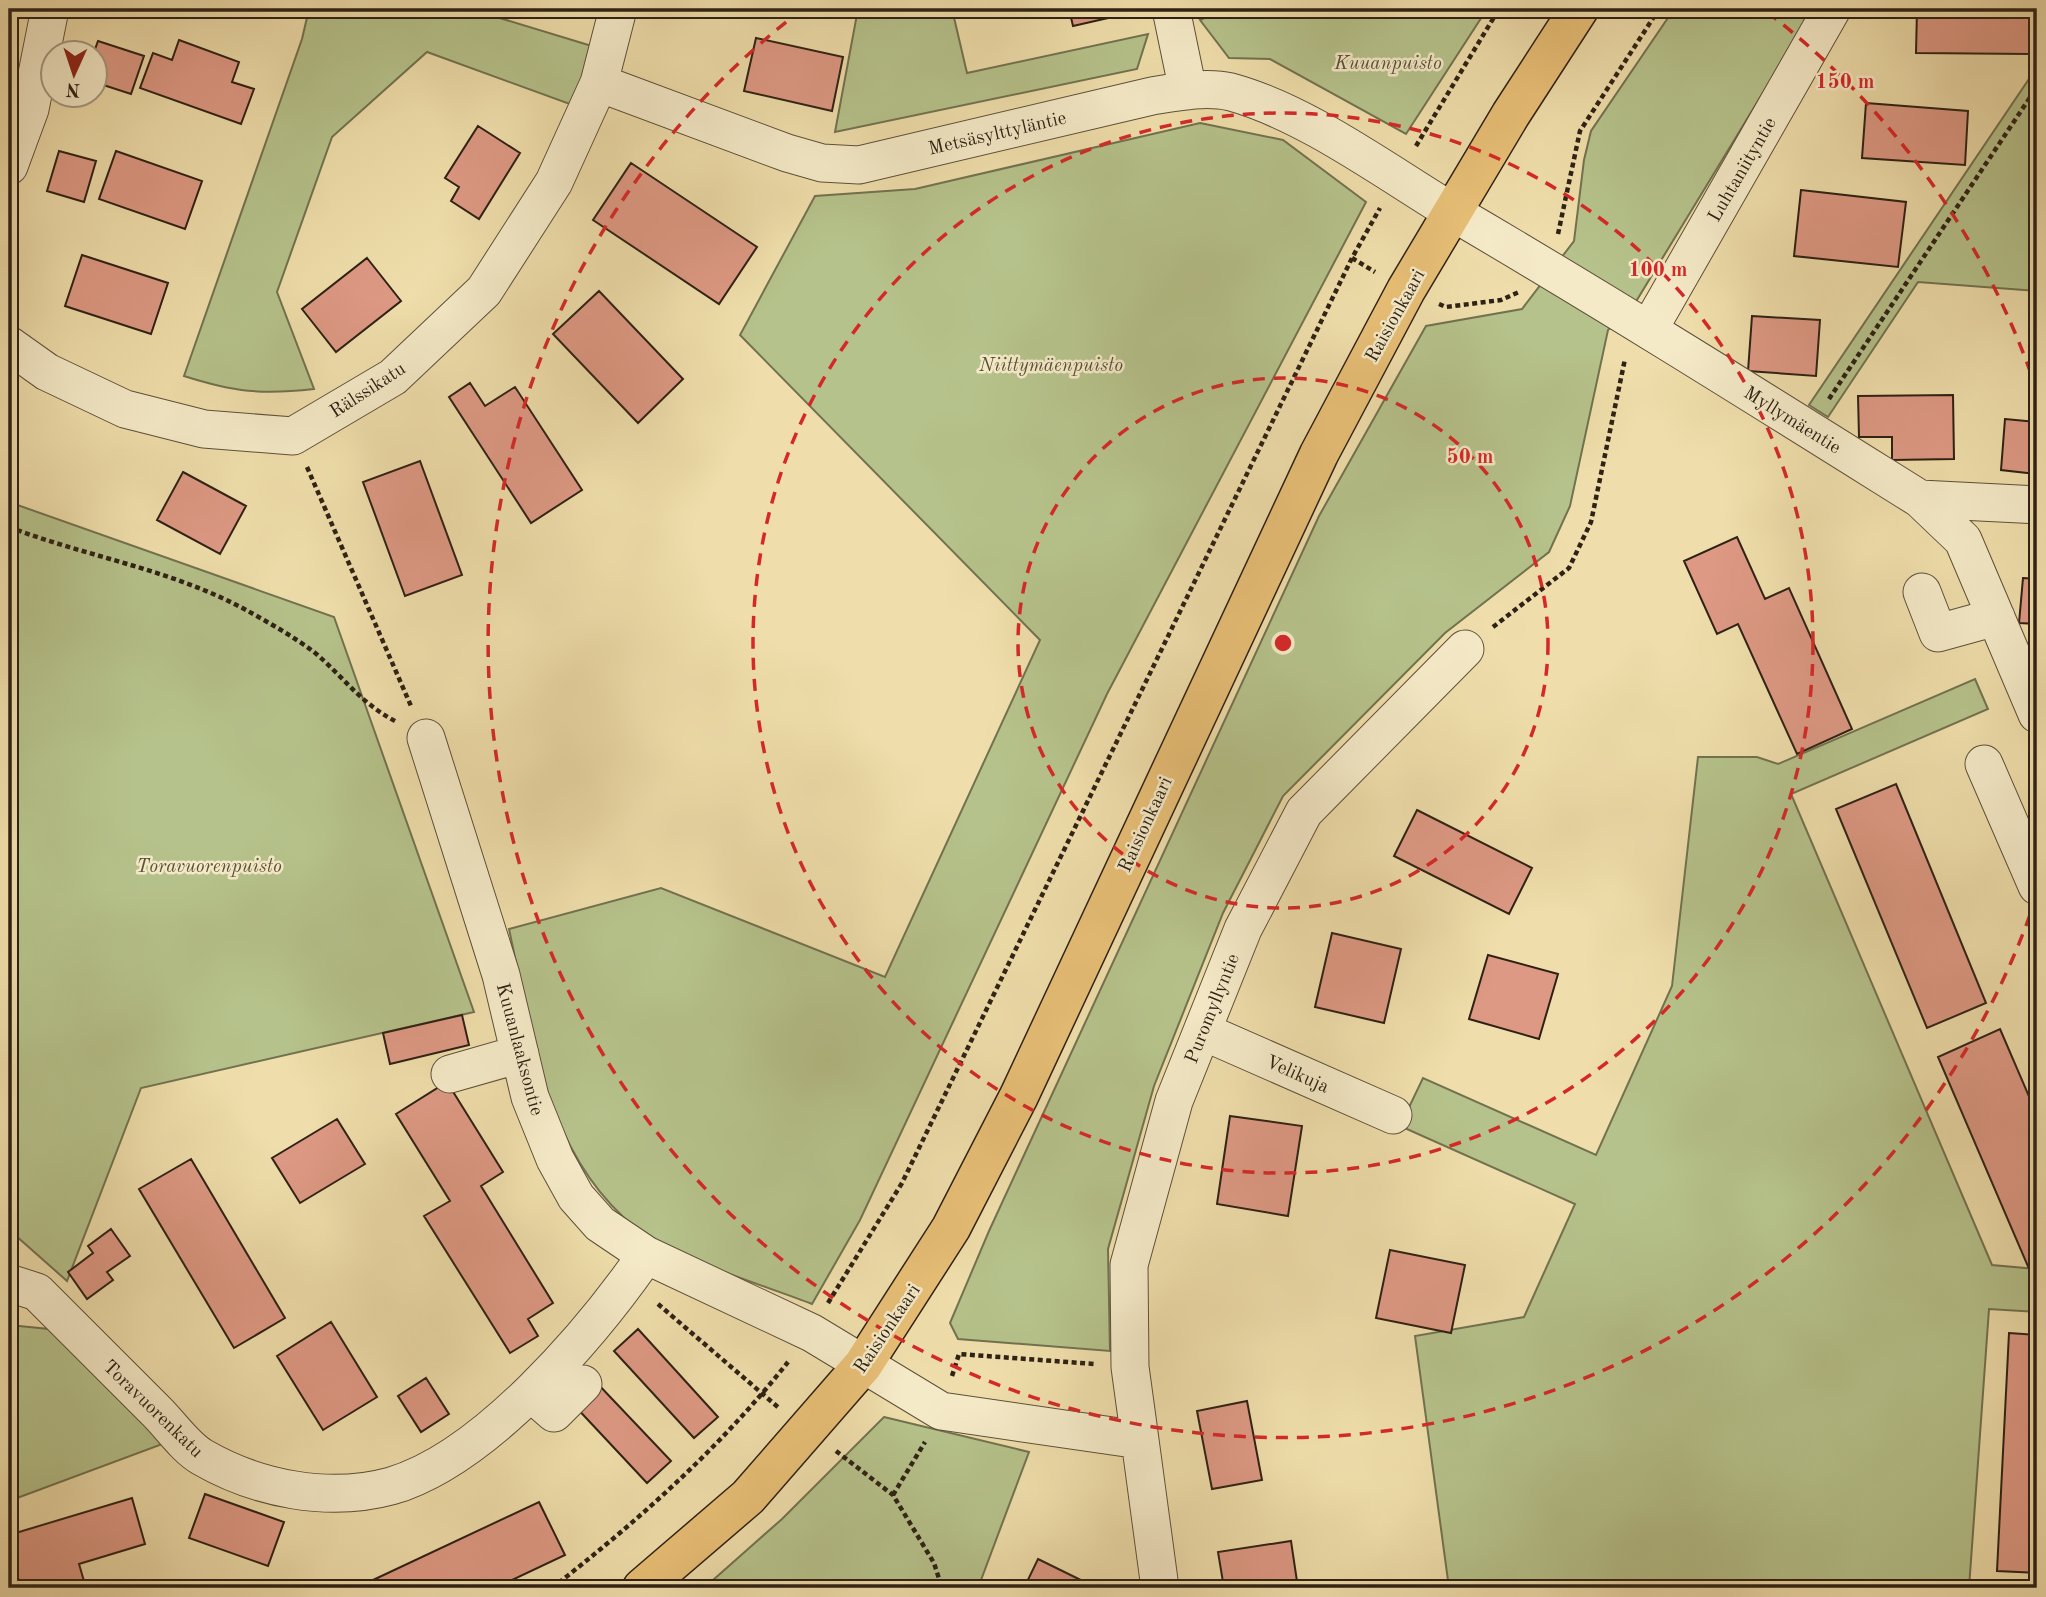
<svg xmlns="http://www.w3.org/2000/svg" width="2046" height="1597" font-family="'Old Standard TT',serif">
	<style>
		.green { fill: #b6c28b; stroke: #727250; stroke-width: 2 }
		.building { fill: #de9984; stroke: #2e2115; stroke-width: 2 }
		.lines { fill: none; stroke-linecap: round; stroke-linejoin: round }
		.minor-casing { stroke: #5e503a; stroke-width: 39 }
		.major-casing { stroke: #2e2115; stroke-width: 41 }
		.path { stroke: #2e2115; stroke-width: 4.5; stroke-dasharray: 5 3.5; stroke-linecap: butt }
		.minor { stroke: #f5eac8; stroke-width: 37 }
		.major { stroke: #e8bf76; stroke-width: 38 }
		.ring { fill: none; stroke: #d62828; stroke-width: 3.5; stroke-dasharray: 12 9 }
		.labels { text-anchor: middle; stroke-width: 5; stroke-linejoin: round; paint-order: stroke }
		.park-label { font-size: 19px; font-style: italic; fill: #575138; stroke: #f5eac8 }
		.street-label { font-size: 19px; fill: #2e2115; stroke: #f5eac8 }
		.centre { fill: #d62828; stroke: #f5eac8; stroke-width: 3.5 }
		.ring-label { font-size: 21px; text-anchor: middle; font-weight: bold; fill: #d62828; stroke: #f5eac8; stroke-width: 5; stroke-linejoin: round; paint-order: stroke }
	</style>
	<rect width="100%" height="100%" fill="#efdeab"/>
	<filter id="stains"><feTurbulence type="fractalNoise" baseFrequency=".00286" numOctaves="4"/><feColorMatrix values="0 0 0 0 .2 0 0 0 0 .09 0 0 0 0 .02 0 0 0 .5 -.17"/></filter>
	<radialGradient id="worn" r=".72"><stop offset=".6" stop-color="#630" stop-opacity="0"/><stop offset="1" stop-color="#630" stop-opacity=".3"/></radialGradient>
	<path class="green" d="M309 9H470L595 47 578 107 427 52 332 137 277 292 314 389C262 395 234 392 184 376L302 39Z
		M858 9H952L967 73 1148 34 1137 69 835 132Z
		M1225 9H1487L1406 134 1270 59 1229 58 1200 20Z
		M1674 9H1814L1629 313 1608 330 1570 506 1549 552 1445 633 1283 796 1223 913 1154 1086 1108 1249 1110 1351 958 1339 950 1323 989 1231 1319 516 1426 326 1522 309 1574 241 1584 160 1591 131Z
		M2037 67V291L1918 282 1828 417 1809 405Z
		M1200 123 1283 140 1366 202 1107 694 860 1220 812 1304C764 1285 674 1259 636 1228 546 1156 532 1035 509 929L661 888 885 977 1040 640 740 335 815 196 915 189Z
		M9 502 334 617 474 1012 141 1088 67 1281 15 1235 9 1234Z
		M1975 679 1988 709 1791 794 1992 1265 2037 1269V1312L1989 1309 1969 1588H1449L1415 1336 1524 1317 1575 1204 1400 1126 1423 1078 1596 1155 1672 986 1698 757H1757L1778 764Z
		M9 1325 49 1329 176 1439 9 1501Z
		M884 1417 1029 1452 978 1588H704L782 1519Z"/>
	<path class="building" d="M1069 9H1115L1117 16 1073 26Z
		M1917 9H2029V54L1916 53Z
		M756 38 843 57 832 111 744 91Z
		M179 40 239 62 232 82 254 89 241 124 140 88 153 53 172 60Z
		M98 41 144 56 131 94 94 82V52Z
		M1866 103 1968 111 1965 165 1862 158Z
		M478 126 520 153 479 219 451 201 459 187 445 178Z
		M59 151 96 161 84 202 47 191Z
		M116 151 202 181 185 229 99 199Z
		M631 163 757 247 719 304 593 220Z
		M1801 190 1906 202 1898 267 1794 256Z
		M82 255 168 283 151 334 65 306Z
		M367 258 401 301 336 352 302 309Z
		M599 291 683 379 638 423 553 334Z
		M1752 316 1820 320 1816 376 1748 371Z
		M470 383 485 406 515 387 582 490 531 523 449 397Z
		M1953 395 1954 459 1892 460V437H1859L1858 396Z
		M2005 419 2037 422V474L2001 470Z
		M420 461 462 575 405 596 363 482Z
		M183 472 246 506 220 554 157 520Z
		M1737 537 1765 599 1789 588 1852 729 1797 754 1738 624 1717 634 1684 561Z
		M2023 578 2037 579V624L2019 623Z
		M1896 784 1986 1003 1927 1028 1836 809Z
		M1417 810 1532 868 1509 914 1394 856Z
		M1332 933 1401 949 1384 1023 1315 1007Z
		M1488 955 1558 974 1539 1039 1469 1019Z
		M462 1015 469 1045 390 1064 383 1033Z
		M2000 1029 2037 1115 2036 1285 1938 1057Z
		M447 1082 503 1172 481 1186 553 1303 528 1319 538 1336 510 1353 424 1216 450 1201 396 1114Z
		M1230 1116 1302 1126 1288 1216 1217 1204Z
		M337 1119 365 1164 300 1203 272 1158Z
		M191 1159 285 1318 234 1348 139 1189Z
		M111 1229 130 1256 107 1272 113 1280 87 1299 68 1272 93 1253 88 1246Z
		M1390 1250 1465 1265 1451 1333 1376 1318Z
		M331 1322 377 1397 323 1430 277 1356Z
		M638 1329 718 1417 694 1438 614 1351Z
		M2009 1333 2037 1335V1573L1997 1571Z
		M426 1378 449 1414 421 1432 398 1396Z
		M596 1382 671 1461 647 1483 573 1404Z
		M1247 1401 1262 1480 1212 1489 1197 1411Z
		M205 1494 284 1522 268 1566 189 1538Z
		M132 1498 145 1544 79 1564 86 1588H21L9 1547V1535Z
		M539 1502 565 1555 495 1588H356Z
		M1291 1541 1298 1588H1224L1218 1552Z
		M1038 1559 1097 1588H1024Z"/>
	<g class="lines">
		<defs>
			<path id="minor" d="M1171 9 1188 91
				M599 83 787 153 822 163 859 165 1152 96C1176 92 1206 86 1231 92 1307 113 1386 172 1454 213 1611 305 1765 402 1920 499L1963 540 2037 714
				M9 166 30 109 50 9
				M1649 329 1832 9
				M9 345 47 372 125 409 204 429 293 436 393 377 484 291 554 182 599 83 618 9
				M1920 499 2037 505
				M1922 592 1938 633 1996 617
				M426 738 501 975 530 1097 555 1159 576 1197 600 1224 646 1255 812 1333 941 1411 1140 1440 1160 1588
				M1984 764 2037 886
				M1202 1031 1393 1115
				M450 1074 520 1054
				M9 1283 37 1292C77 1332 117 1372 157 1412 171 1426 185 1447 202 1457 257 1489 329 1503 391 1486 485 1459 592 1333 646 1255
				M531 1393 554 1413 583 1384
				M1140 1440 1130 1367 1129 1265 1174 1101 1243 929 1304 812 1465 649"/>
			<path id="major" d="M642 1588 748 1497 863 1365 951 1228 1019 1096 1319 454 1406 290 1511 114 1579 9"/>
		</defs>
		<use href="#minor" class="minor-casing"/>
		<use href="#major" class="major-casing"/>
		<path class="path" d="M1416 146 1499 9
			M1558 234 1580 131 1659 9
			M1352 258 1375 272
			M1439 304 1446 307 1501 300 1519 292
			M1829 399 2037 87
			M307 467 411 706
			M9 527C87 557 171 569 246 610 268 622 294 637 314 652 344 677 359 702 395 721
			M1493 627 1569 568 1591 522 1625 359
			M828 1303 902 1183 1352 258 1380 208
			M658 1304 779 1408
			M952 1376 959 1354 1095 1364
			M836 1451 893 1495 934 1563 942 1588
			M893 1495 925 1442
			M552 1588C638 1521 720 1448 788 1362"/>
		<use href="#minor" class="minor"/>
		<use href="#major" class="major"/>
	</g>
	<g class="ring">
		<circle cx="1283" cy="643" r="265"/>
		<circle cx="1283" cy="643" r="530"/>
		<path d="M2037 895A795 795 0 1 1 799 12M1767 12A795 795 0 0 1 2037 391"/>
	</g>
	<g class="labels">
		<g class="park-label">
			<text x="1388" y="69">Kuuanpuisto</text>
			<text x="1051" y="371">Niittymäenpuisto</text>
			<text x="209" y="872">Toravuorenpuisto</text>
		</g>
		<g class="street-label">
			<text transform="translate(997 132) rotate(-13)" y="7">Metsäsylttyläntie</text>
			<text transform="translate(1741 169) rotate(-60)" y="7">Luhtaniityntie</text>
			<text transform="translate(1394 315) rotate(-61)" y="7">Raisionkaari</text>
			<text transform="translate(367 389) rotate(-33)" y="7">Rälssikatu</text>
			<text transform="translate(1793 419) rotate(32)" y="7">Myllymäentie</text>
			<text transform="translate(1144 824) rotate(-65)" y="7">Raisionkaari</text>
			<text transform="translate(1211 1008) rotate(-68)" y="7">Puromyllyntie</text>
			<text transform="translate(521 1049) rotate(75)" y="7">Kuuanlaaksontie</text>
			<text transform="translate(1298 1073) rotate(24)" y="7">Velikuja</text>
			<text transform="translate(886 1328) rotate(-56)" y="7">Raisionkaari</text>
			<text transform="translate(154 1408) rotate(44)" y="7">Toravuorenkatu</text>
		</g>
	</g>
	<circle cx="1283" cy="643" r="10" class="centre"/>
	<g class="ring-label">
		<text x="1845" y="88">150 m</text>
		<text x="1658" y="276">100 m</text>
		<text x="1470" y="463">50 m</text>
	</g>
	<rect width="2046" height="1597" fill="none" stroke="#efdeab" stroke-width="35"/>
	<rect x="10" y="10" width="2025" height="1576" fill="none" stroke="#2e2115" stroke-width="3.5"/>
	<rect x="18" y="18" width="2011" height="1562" fill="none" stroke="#2e2115" stroke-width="2"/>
	<g transform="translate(74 74) rotate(183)"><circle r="33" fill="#f5eac8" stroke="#a59a80" stroke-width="2"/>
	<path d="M0-5L12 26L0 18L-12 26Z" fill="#8f2418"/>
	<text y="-10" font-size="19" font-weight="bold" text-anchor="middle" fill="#2e2115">N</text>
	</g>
	<rect width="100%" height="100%" filter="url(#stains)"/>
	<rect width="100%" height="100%" fill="url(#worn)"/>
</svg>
